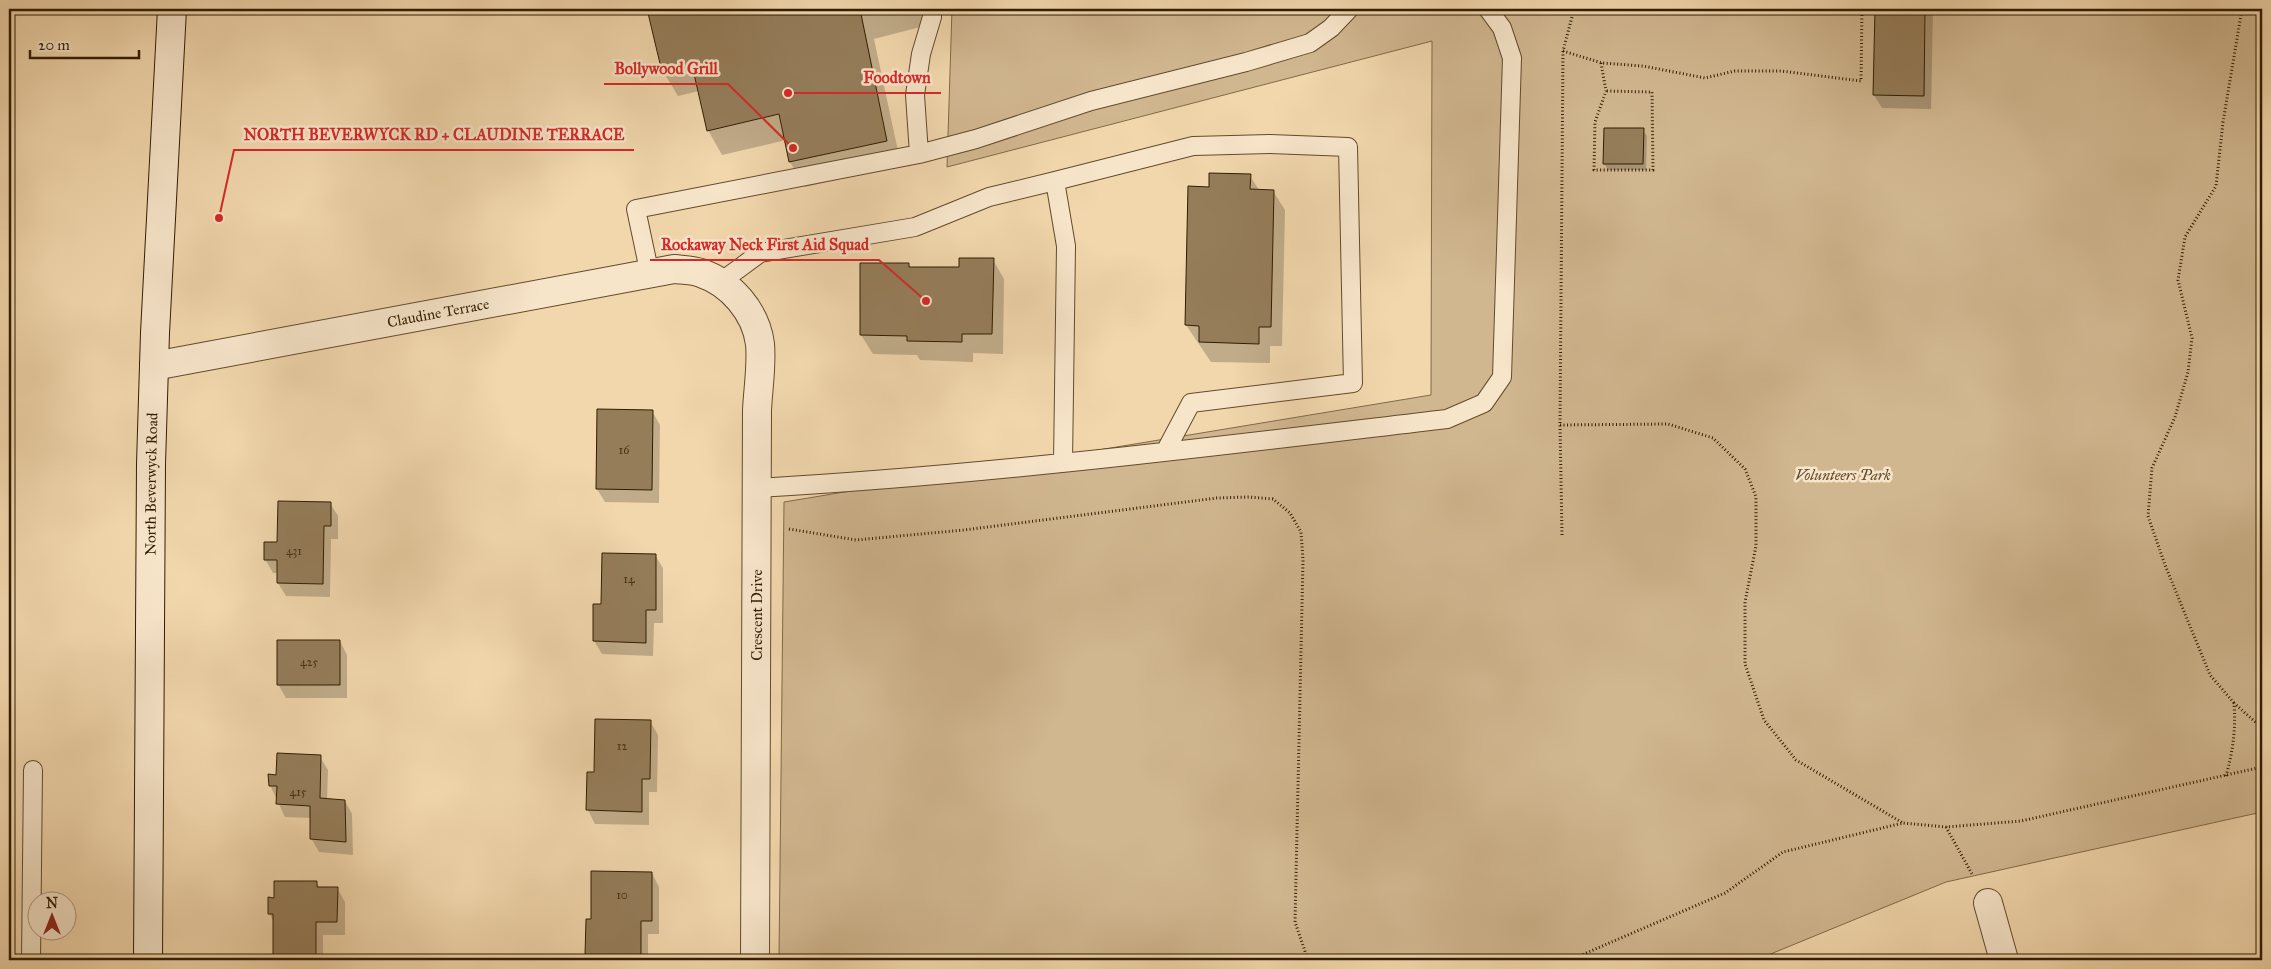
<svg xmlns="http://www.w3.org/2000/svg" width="2271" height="969" font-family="'IM FELL Great Primer',serif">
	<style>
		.green { fill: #d1b790; stroke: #816a48 }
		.shadow { fill: #0003 }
		.building { fill: #957d5a; stroke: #311c00 }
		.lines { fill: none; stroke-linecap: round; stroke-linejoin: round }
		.lane-casing { stroke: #614b2b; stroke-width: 20 }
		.street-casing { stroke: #614b2b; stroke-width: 30 }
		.secondary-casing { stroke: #311c00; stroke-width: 30 }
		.path { stroke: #311c00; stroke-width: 3; stroke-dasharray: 1 2.5; stroke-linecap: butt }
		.lane { stroke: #f7e5ca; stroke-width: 18 }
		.street { stroke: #f7e5ca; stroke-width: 28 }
		.secondary { stroke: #f7e5ca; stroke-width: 28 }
		.labels { text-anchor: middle; stroke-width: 5; stroke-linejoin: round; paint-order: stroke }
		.number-label { font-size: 12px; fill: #4a3416 }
		.street-label { font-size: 15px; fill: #311c00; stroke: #f7e5ca }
		.park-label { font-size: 15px; font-style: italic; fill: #614a2b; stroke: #f7e5ca }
		.leader { fill: none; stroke: #d62828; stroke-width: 2 }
		.callout-dot { fill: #d62828; stroke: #f7e5ca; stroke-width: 2 }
		.callout-label { font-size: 16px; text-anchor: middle; font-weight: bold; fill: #d62828; stroke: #f7e5ca; stroke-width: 5; stroke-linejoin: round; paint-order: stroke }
	</style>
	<rect width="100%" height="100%" fill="#f2d7ad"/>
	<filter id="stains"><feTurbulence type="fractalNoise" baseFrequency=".004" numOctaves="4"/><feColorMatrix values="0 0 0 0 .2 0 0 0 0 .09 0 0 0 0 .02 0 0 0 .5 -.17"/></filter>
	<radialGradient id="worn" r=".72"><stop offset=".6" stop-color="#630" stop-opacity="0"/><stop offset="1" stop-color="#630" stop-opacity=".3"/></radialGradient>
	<path class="green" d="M952 9H2262V812L1946 882 1756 960H779L784 502 1431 395 1432 41 947 167Z"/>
	<path class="shadow" d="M649 9H929L928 25 874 39 901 165 805 187 790 162 786 140 722 155 708 130 699 91 678 96 663 71Z
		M1876 9 1933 10 1931 109 1882 108 1874 95Z
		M1643 130 1647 136 1646 170H1608L1604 163Z
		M1250 176 1259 190 1273 191 1285 210 1282 346H1270V363L1211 362 1186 325Z
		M993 260 1004 279 1003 354 973 353V362L920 360 917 355 873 354 861 335 908 264 911 268 960 269Z
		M652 411 660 425 659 503 605 502 597 489Z
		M330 503 338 516V539H331L330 597 286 596 278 583V573H273L265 559Z
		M655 555 663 568V623H654L653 656 602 654 594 641 602 606Z
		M340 641 347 655V698H286L278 684Z
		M650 721 658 735 657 792H649V825L595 824 588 810V774H595Z
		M320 757 328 770 327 800 345 801 352 814 353 855 319 852 311 838V818L285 817 270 785 277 776Z
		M652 873 659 887V934H648V960H589L586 955 587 920H592Z
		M316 882 320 888H337L345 902V935H323V960H274V922L269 913 275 899Z"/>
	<path class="building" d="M647 9H881L861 14 887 141 789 162 779 114 707 131 692 65 662 72Z
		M1875 9H1925L1924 96 1873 95Z
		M1604 128H1644L1643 164H1603Z
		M1209 173 1251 174 1250 189 1274 190 1271 327H1259V344L1199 342V326L1185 325 1188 186 1209 187Z
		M959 258H994L992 334H962V342L907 341V336L860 335V263H909V267H959Z
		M597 409 653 410 652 490 596 489Z
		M278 501 331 502V526H324L323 584 277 583V560H264V542H277Z
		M602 553 656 554V610H646V643L593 641V604H601Z
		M277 640H340V685H277Z
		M595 719 651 720 650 779H642V812L586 810 587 772H594Z
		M277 753 321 755 320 798 345 800 346 842 310 839V806L276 804 277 786H269L268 774 276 775Z
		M591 871 652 872V921H641V956L585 955 586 919H591Z
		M274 881H317V887H338L337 922H316V960H273V914H268V897L274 898Z"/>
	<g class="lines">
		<defs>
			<path id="lane" d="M919 154 915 95 921 54 932 17V9
				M1055 181 1193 146 1270 144 1348 147 1353 383 1191 403 1165 452
				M650 275 636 209 919 154 976 139 1091 101 1246 62 1310 43 1331 28 1349 9
				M722 281 760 253 915 227 989 197 1055 181 1066 246 1063 463
				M757 488C988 475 1218 446 1447 419L1484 403 1502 377 1512 58 1502 28 1488 9
				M31 960 33 770"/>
			<g id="street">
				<path id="s1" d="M154 366 674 269C683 270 693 270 701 273 731 283 756 312 760 344 762 365 758 389 757 410L755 960"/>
				<path d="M1988 903 2004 960"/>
			</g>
			<g id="secondary">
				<path id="s2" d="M148 960 151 464 155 333 172 9"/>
			</g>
		</defs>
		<use href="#lane" class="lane-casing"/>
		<use href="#street" class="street-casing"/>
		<use href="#secondary" class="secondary-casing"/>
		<path class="path" d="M1563 51 1602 63 1643 66 1705 78 1735 71H1781L1861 81 1862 9
			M1601 63 1606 91 1595 122 1594 170H1653L1652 92 1606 91
			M1560 425 1668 424 1713 438 1745 469 1756 497V546L1745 602V664L1764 720 1796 760 1903 823
			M789 529 856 540 964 530 1217 498 1249 497 1273 499 1290 513 1301 532 1303 560 1295 922 1308 960
			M1562 535 1560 425 1563 51 1572 17V9
			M2234 703 2210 675 2165 565 2148 516 2152 468 2175 417 2188 372 2192 338 2178 280 2185 237 2216 186 2223 122 2242 9
			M2226 776C2233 751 2236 729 2234 703L2262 728
			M1946 827 1972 874
			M1570 960 1725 893 1783 852 1903 823 1946 827 2021 821 2262 767"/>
		<use href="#lane" class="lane"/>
		<use href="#street" class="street"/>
		<use href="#secondary" class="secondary"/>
	</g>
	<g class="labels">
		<g class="number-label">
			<text x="624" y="454">16</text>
			<text x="294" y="555">431</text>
			<text x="629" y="583">14</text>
			<text x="309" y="666">425</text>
			<text x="622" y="750">12</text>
			<text x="298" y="796">415</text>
			<text x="622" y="899">10</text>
		</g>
		<g class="street-label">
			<text dy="5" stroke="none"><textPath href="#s1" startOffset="289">Claudine Terrace</textPath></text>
			<text dy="5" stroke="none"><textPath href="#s2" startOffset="476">North Beverwyck Road</textPath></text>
			<text transform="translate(757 615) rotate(-90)" y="5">Crescent Drive</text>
		</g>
		<g class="park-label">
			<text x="1843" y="480">Volunteers Park</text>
		</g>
	</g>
	<path class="leader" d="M793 148L728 84H604M788 93L854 93H941M219 218L234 150H634M926 301L879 260H650"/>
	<g class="callout-dot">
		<circle cx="793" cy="148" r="5"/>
		<circle cx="788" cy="93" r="5"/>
		<circle cx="219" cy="218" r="5"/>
		<circle cx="926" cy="301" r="5"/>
	</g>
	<g class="callout-label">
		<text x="666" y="74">Bollywood Grill</text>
		<text x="897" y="83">Foodtown</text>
		<text x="434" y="140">NORTH BEVERWYCK RD + CLAUDINE TERRACE</text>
		<text x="765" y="250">Rockaway Neck First Aid Squad</text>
	</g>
	<rect width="2271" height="969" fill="none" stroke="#f2d7ad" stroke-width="30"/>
	<rect x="10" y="10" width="2251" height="949" fill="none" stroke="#311c00" stroke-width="2.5"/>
	<rect x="15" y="15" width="2241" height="939" fill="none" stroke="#311c00"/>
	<g transform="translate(52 916)"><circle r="24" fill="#f7e5ca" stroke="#a89579"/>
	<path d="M0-4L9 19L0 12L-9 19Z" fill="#8f2418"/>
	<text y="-8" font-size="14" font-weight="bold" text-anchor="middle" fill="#311c00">N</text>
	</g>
	<path d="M30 50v8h109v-8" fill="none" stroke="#311c00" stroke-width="2.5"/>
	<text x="38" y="50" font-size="15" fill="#311c00" stroke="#f7e5ca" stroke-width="4" paint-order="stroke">20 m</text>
	<rect width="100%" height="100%" filter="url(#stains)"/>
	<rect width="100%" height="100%" fill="url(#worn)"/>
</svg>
